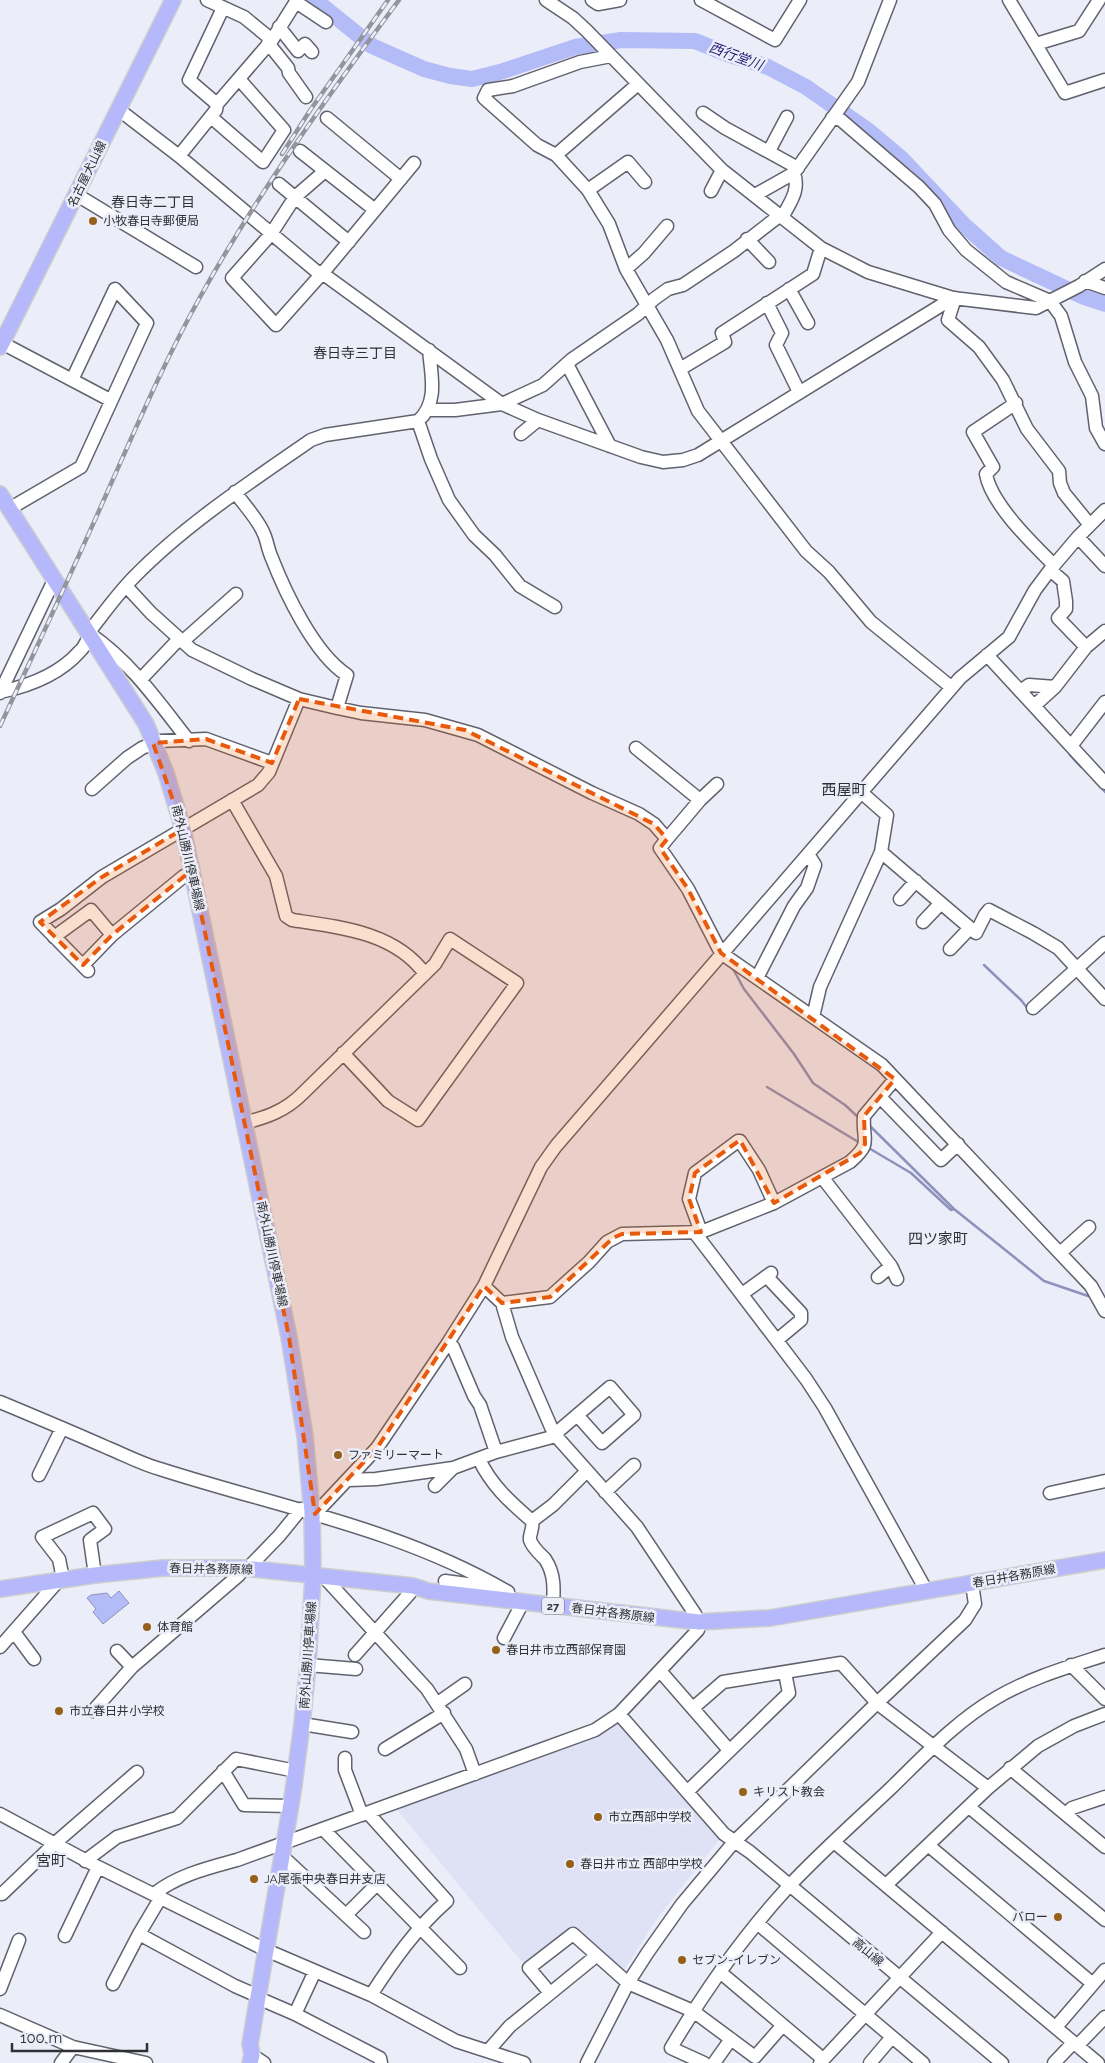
<svg xmlns="http://www.w3.org/2000/svg" width="1105" height="2063" font-family="Raleway,'Noto Sans JP',sans-serif">
	<style>
		.built { fill: #dfe2f5 }
		.water { fill: #b4bcf7; stroke: #8c92bc }
		.lines { fill: none; stroke-linecap: round; stroke-linejoin: round }
		.stream { stroke: #8c92bc; stroke-width: 2.5 }
		.river { stroke: #b4bcf7; stroke-width: 16 }
		.minor-casing { stroke: #61626d; stroke-width: 15 }
		.major-casing { stroke: #cdcdce; stroke-width: 18 }
		.minor { stroke: #fff; stroke-width: 12 }
		.major { stroke: #b5b9fb; stroke-width: 15 }
		.rail-casing { stroke: #93959d; stroke-width: 4.5 }
		.rail { stroke: #ebedf9; stroke-width: 2.5; stroke-dasharray: 8; stroke-linecap: butt }
		.marked { fill: #e8590c; fill-opacity: 0.2; stroke: #e8590c; stroke-width: 4; stroke-dasharray: 10 6; stroke-linejoin: round }
		.poi-dot { fill: #956017; stroke: #ebedf9; stroke-width: 2 }
		.labels { text-anchor: middle; stroke-width: 5; stroke-linejoin: round; paint-order: stroke }
		.shield { fill: #ebedf9; stroke: #67696f; stroke-width: 1 }
		.shield-label { font-size: 11px; font-weight: bold; fill: #2f3034 }
		.street-label { font-size: 12px; fill: #2f3034; stroke: #ebedf9 }
		.poi-label { font-size: 12px; fill: #2f3034; stroke: #ebedf9; text-anchor: start }
		.water-label { font-size: 14px; font-style: italic; fill: #2a2578; stroke: #ebedf9 }
		.neighbourhood-label { font-size: 14px; fill: #2f3034; stroke: #ebedf9 }
		.quarter-label { font-size: 15px; fill: #2f3034; stroke: #ebedf9 }
	</style>
	<rect width="100%" height="100%" fill="#ebedf9"/>
	<path class="built" d="M616 1721 622 1722 720 1837 719 1840 656 1920 623 1972 573 1931 526 1967 394 1806 607 1731 606 1728Z"/>
	<path class="water" d="M119 1591 129 1603 103 1624 93 1612 96 1609 87 1598 91 1595 107 1593 111 1598Z"/>
	<g class="lines">
		<path class="stream" d="M1070 755 1081 767
			M1099 785 1105 792
			M984 965 1021 1000 1028 1009
			M732 967 744 989 794 1054 813 1083 845 1105 859 1118
			M767 1087 860 1143
			M868 1124 954 1209 1044 1281 1094 1298
			M867 1147 911 1173 951 1210 954 1209"/>
		<path class="river" d="M315 0 372 46 424 69 450 76 472 79 500 72 575 47 621 40 695 41 727 54 768 67 806 87 869 131 901 158 964 225 1001 258 1084 297 1105 304"/>
		<defs>
			<path id="minor" d="M207 0 244 17 272 40
				M546 0 573 18 587 31 722 170 821 248 868 272 953 298 1036 308 1079 286 1105 269
				M592 0 598 4 620 0
				M701 0 775 40 800 0
				M1009 0 1065 93 1105 80
				M296 2 326 22
				M279 27 298 51 305 44 312 52
				M268 43 288 68 289 73 306 97
				M1036 44 1079 31 1099 0
				M611 56 580 62 513 86 488 90 484 98 537 145 556 155 588 190 609 224 626 269 667 340 698 411 806 551 829 572 871 622 951 687
				M217 104 189 80 223 8
				M118 109 179 156 316 271 322 273 502 404 538 420 641 457 663 462 683 460 698 455 953 298
				M703 113 725 128 798 168
				M211 117 263 162 284 130 239 79
				M327 118 401 179
				M832 118 841 120 919 187 935 204 949 230 966 250 1006 282 1050 301 1061 316 1075 362 1092 396 1096 428 1105 444
				M300 151 375 210
				M769 151 787 117
				M556 155 638 84
				M179 156 216 110 217 104 272 40 297 0
				M325 171 295 197 271 234 232 278 276 325 326 269 414 163
				M279 184 349 242
				M588 190 628 162 645 182
				M711 191 722 170
				M77 195 196 267
				M755 195 794 173 858 82 890 0
				M782 218C790 202 800 191 794 173
				M747 239 769 262
				M626 269 644 253 667 226
				M1085 281 1105 288
				M789 289 808 323
				M955 298 948 320 979 347 1003 380 1027 429 1059 471 1060 483 1064 493 1090 525
				M767 303 782 333 776 345 799 392
				M2 343 110 400
				M567 364 610 446
				M680 369 725 342 722 333 813 274 821 248
				M1016 403 973 432 993 467 986 474C991 504 1033 544 1054 565
				M428 410H455L502 404 543 385 571 360 638 314 654 299 668 289 683 285 734 251 779 216
				M418 421 431 459 449 500 474 535 495 555 520 586 555 607
				M521 434 538 420
				M235 492C244 505 258 519 264 534 267 541 268 549 271 556 285 592 314 654 347 675L337 708
				M9 509 81 467 147 323 115 289 72 380
				M1078 537 1105 566
				M1050 570 1063 581 1066 601V609L1058 618 1086 647
				M126 586 151 613 192 650 252 679 299 699 337 708 361 713 425 720 478 735 592 793 639 814 654 824 667 839 660 848 688 889 721 953 882 1065 1091 1286 1105 1311
				M89 632C104 613 118 593 135 576 186 524 252 481 311 440L325 435 418 421C439 403 431 374 429 350
				M182 642 236 594
				M987 655 1105 783
				M141 679 179 639
				M1020 691 1029 685 1055 687
				M0 692C29 686 60 674 80 651 85 647 87 640 90 634 131 662 159 703 189 741
				M0 693 54 580
				M1034 706 1055 687 1086 647 1105 631
				M1071 746 1105 702
				M636 748 700 800
				M92 789 127 758 142 748 159 741 206 739 272 763
				M232 800 276 876 286 916 292 920C339 927 395 932 425 974
				M667 839 700 800 717 784
				M881 852 976 933 985 915 989 910 1033 933 1058 948 1105 999
				M900 899 916 881
				M923 922 941 903
				M54 937 91 910 112 935
				M950 949 970 928
				M83 965 112 935 184 876 193 875
				M88 971 40 922 61 909 102 877 258 785 269 772 299 699
				M757 978 794 906 807 888 815 865 808 854
				M1033 1008 1105 943
				M813 1017 820 987 881 852 887 815 861 792
				M880 1097 941 1160 958 1144
				M244 1123C267 1117 285 1111 302 1094L435 964 450 939 517 983 418 1120 388 1101 343 1053
				M822 1177 891 1266 897 1279
				M701 1232 689 1199 695 1173 738 1141H740L759 1170 774 1203
				M695 1233 806 1379 825 1408 926 1590
				M1060 1253 1089 1227
				M878 1277 891 1266
				M770 1280 801 1313V1320L777 1340
				M742 1294 771 1273
				M502 1303 550 1297 589 1262 607 1242 622 1234 701 1232 774 1203 850 1162C873 1142 862 1142 864 1116L895 1079
				M448 1343 453 1347 474 1396 480 1405 496 1452
				M0 1402C36 1417 72 1432 108 1448 125 1455 142 1464 160 1469 278 1507 401 1529 508 1592L507 1600
				M555 1434 610 1387 634 1415 602 1443 577 1415
				M479 1459C491 1485 510 1502 532 1521
				M39 1475 62 1428
				M349 1480 376 1479 453 1468
				M435 1486 453 1468 496 1452 556 1436
				M605 1492 634 1465
				M1050 1493 1105 1481
				M315 1514 377 1448 448 1343 484 1286 541 1167 556 1146 960 678 1009 637 1035 590 1050 570 1078 537 1105 510
				M248 1568 279 1536 301 1509
				M323 1576 427 1689 466 1749 475 1774
				M63 1579 59 1559 42 1537 93 1513 105 1529 90 1540 95 1575
				M445 1581 497 1588
				M553 1606C554 1589 555 1574 545 1559 540 1554 532 1547 530 1540 529 1534 534 1528 532 1521L553 1505 587 1471
				M14 1632 34 1659
				M504 1638 523 1602
				M0 1647 59 1580
				M117 1651 132 1667
				M355 1655 410 1593 413 1586
				M308 1665 356 1669
				M1071 1665 1105 1699
				M661 1672 729 1750
				M438 1703 465 1684
				M693 1708 723 1682 841 1663 877 1703 988 1788
				M93 1711 132 1667 239 1575 244 1568
				M619 1714 724 1834 750 1852 1002 2063
				M302 1724 352 1732
				M385 1749 444 1713
				M345 1758V1770L362 1815
				M1010 1768 1105 1847
				M223 1771 244 1805 291 1806
				M687 1792 789 1693 785 1673
				M969 1807 1105 1920
				M368 1813 447 1901C416 1928 393 1961 371 1995
				M0 1814 98 1867 266 1950 371 1995 456 2041 524 2063
				M1066 1814 1072 1808 1105 1797
				M324 1830 460 1968
				M834 1842 1098 2063
				M928 1845 1093 1984
				M283 1857 364 1932
				M85 1861 117 1837 177 1818 236 1759 296 1771
				M886 1885 988 1788 1038 1746 1074 1726 1105 1714
				M2 1894 54 1844 137 1772
				M154 1894C178 1875 208 1868 237 1860L595 1730 619 1714 698 1630 699 1622 695 1614 637 1527 556 1436 551 1427 512 1337 502 1303 484 1286
				M346 1915 377 1884
				M757 1923 923 2063
				M139 1934 235 1986 258 1996
				M65 1936 98 1867
				M720 1972 823 2059
				M113 1984 139 1934 161 1897
				M0 1989 19 1940
				M550 1993 529 1968 573 1934 628 1983 693 2011 755 2057 783 2025
				M258 1998 295 2014 380 2058 381 2063
				M295 2014 315 1971
				M0 2015 73 2047 146 2063
				M1056 2027 1105 1970
				M1077 2046 1105 2017
				M488 2051 510 2026 596 1956
				M252 2055 264 2063
				M61 2063 73 2047
				M587 2063 628 1983 648 1952 682 1904 734 1842 877 1703 965 1620 975 1604 972 1584
				M704 2063 671 2048C705 1990 744 1935 789 1886 821 1852 856 1821 890 1789 923 1757 956 1721 996 1698 1030 1678 1068 1667 1105 1655
				M714 2063 731 2039
				M820 2063 942 1932
				M870 2063 892 2037
				M1054 2063 1073 2043"/>
			<path id="major" d="M0 347 173 0
				M0 494 146 724 166 773 183 829 289 1337 305 1436 312 1512 313 1575 308 1665 302 1724 293 1792 250 2044 252 2055 250 2063
				M0 1589 95 1575 163 1568H244L413 1586 428 1591 699 1622 770 1618 1105 1560"/>
		</defs>
		<use href="#minor" class="minor-casing"/>
		<use href="#major" class="major-casing"/>
		<use href="#minor" class="minor"/>
		<use href="#major" class="major"/>
		<defs>
			<path id="rail" d="M282 154 311 109 388 0
				M0 726C36 649 72 572 106 495 136 428 164 362 199 299 257 194 328 96 399 0"/>
		</defs>
		<use href="#rail" class="rail-casing"/>
		<use href="#rail" class="rail"/>
	</g>
	<path class="marked" d="M299 699 465 730 654 824 667 839 660 848 688 889 721 953 895 1079 864 1116 865 1144 860 1153 774 1203 740 1140 695 1173 689 1199 701 1232 622 1234 613 1238 550 1297 502 1303 484 1286 377 1448 315 1514 289 1337 192 870 112 935 83 965 40 922 102 877 183 829 153 743 206 739 272 763Z"/>
	<g class="poi-dot">
		<circle cx="93" cy="221" r="5"/>
		<circle cx="338" cy="1455" r="5"/>
		<circle cx="147" cy="1627" r="5"/>
		<circle cx="496" cy="1650" r="5"/>
		<circle cx="59" cy="1711" r="5"/>
		<circle cx="743" cy="1792" r="5"/>
		<circle cx="598" cy="1817" r="5"/>
		<circle cx="570" cy="1864" r="5"/>
		<circle cx="254" cy="1879" r="5"/>
		<circle cx="1058" cy="1917" r="5"/>
		<circle cx="682" cy="1960" r="5"/>
	</g>
	<g class="labels">
		<rect class="shield" x="542" y="1597.5" width="22" height="17" rx="4"/>
		<g class="shield-label">
			<text x="553" y="1610">27</text>
		</g>
		<g class="street-label">
			<text transform="translate(87 174) rotate(-64)" y="4">名古屋犬山線</text>
			<text transform="translate(188 858) rotate(77)" y="4">南外山勝川停車場線</text>
			<text transform="translate(272 1254) rotate(78)" y="4">南外山勝川停車場線</text>
			<text transform="translate(211 1569) rotate(1)" y="4">春日井各務原線</text>
			<text transform="translate(1014 1576) rotate(-10)" y="4">春日井各務原線</text>
			<text transform="translate(613 1613) rotate(7)" y="4">春日井各務原線</text>
			<text transform="translate(308 1655) rotate(-86)" y="4">南外山勝川停車場線</text>
			<text transform="translate(868 1952) rotate(40)" y="4">高山線</text>
		</g>
		<g class="poi-label">
			<text x="103" y="225">小牧春日寺郵便局</text>
			<text x="348" y="1459">ファミリーマート</text>
			<text x="157" y="1631">体育館</text>
			<text x="506" y="1654">春日井市立西部保育園</text>
			<text x="69" y="1715">市立春日井小学校</text>
			<text x="753" y="1796">キリスト教会</text>
			<text x="608" y="1821">市立西部中学校</text>
			<text x="580" y="1868">春日井市立 西部中学校</text>
			<text x="264" y="1883">JA尾張中央春日井支店</text>
			<text x="1048" y="1921" text-anchor="end">バロー</text>
			<text x="692" y="1964">セブン-イレブン</text>
		</g>
		<g class="water-label">
			<text transform="translate(736 56) rotate(20)" y="5">西行堂川</text>
		</g>
		<g class="neighbourhood-label">
			<text x="153" y="207">春日寺二丁目</text>
			<text x="355" y="358">春日寺三丁目</text>
		</g>
		<g class="quarter-label">
			<text x="844" y="795">西屋町</text>
			<text x="938" y="1244">四ツ家町</text>
			<text x="51" y="1866">宮町</text>
		</g>
	</g>
	<path d="M12 2043v8h135v-8" fill="none" stroke="#2f3034" stroke-width="2.5"/>
	<text x="20" y="2043" font-size="15" fill="#2f3034" stroke="#ebedf9" stroke-width="4" paint-order="stroke">100 m</text>
</svg>
